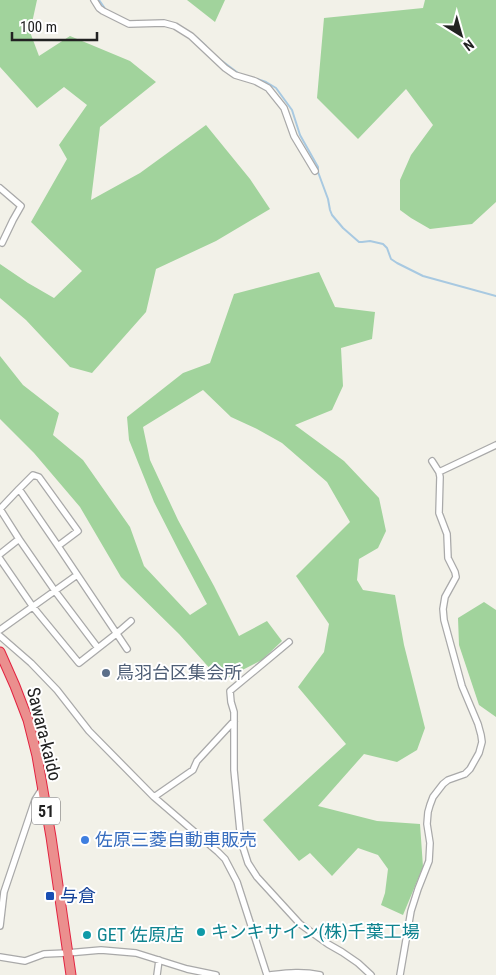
<svg xmlns="http://www.w3.org/2000/svg" width="496" height="975" font-family="'Roboto Condensed','Noto Sans JP',sans-serif">
	<style>
		.forest { fill: #a1d39c }
		.lines { fill: none; stroke-linecap: round; stroke-linejoin: round }
		.stream { stroke: #a8c9e1; stroke-width: 2 }
		.minor-casing { stroke: #a9a9a9; stroke-width: 8 }
		.highway-casing { stroke: #e22340; stroke-width: 11 }
		.minor { stroke: #fff; stroke-width: 5.5 }
		.highway { stroke: #eb8f8e; stroke-width: 9 }
		.service-dot { fill: #5c6f8a; stroke: #fff; stroke-width: 2 }
		.shop-dot { fill: #3f7fe0; stroke: #fff; stroke-width: 2 }
		.transit-dot { fill: #1a4fb4; stroke: #fff; stroke-width: 2 }
		.culture-dot { fill: #0f9aa8; stroke: #fff; stroke-width: 2 }
		.labels { text-anchor: middle; stroke-width: 4; stroke-linejoin: round; paint-order: stroke }
		.shield { fill: #fff; stroke: #646464; stroke-width: 1 }
		.shield-label { font-size: 16px; font-weight: bold; fill: #222 }
		.service-label { font-size: 18px; fill: #4e5e75; stroke: #fff; text-anchor: start }
		.street-label { font-size: 18px; fill: #222; stroke: #fff }
		.shop-label { font-size: 18px; fill: #366cbe; stroke: #fff; text-anchor: start }
		.transit-label { font-size: 18px; fill: #164399; stroke: #fff; text-anchor: start }
		.culture-label { font-size: 18px; fill: #0d838f; stroke: #fff; text-anchor: start }
	</style>
	<rect width="100%" height="100%" fill="#f2f1e8"/>
	<path class="forest" d="M0 0H37L30 32 39 56 70 36 130 61 156 82 100 127 91 200 140 173 206 125 250 179 270 209 216 241 156 269 146 312 92 373 70 367 26 320 0 298V264L28 283 54 298 82 271 31 222 67 159 59 145 87 105 64 87 37 108 0 67Z
		M187 0H225L215 22Z
		M425 0H496V202L472 224 430 229 411 218 400 210V180L411 155 433 125 406 89 358 139 317 98 324 18 423 8Z
		M319 272 335 307 375 312 372 339 341 348 343 386 332 410 295 425 344 461 379 498 386 531 378 548 359 559 357 580 363 590 395 595 404 645 425 728 417 750 397 762 364 754 318 806 377 821 420 824 423 867 403 915 381 905 385 893 388 869 378 855 358 848 332 876 310 853 299 861 263 820 346 744 298 687 324 652 329 624 296 576 350 522 327 482 282 443 257 429 231 417 203 390 143 427 150 460 178 520 214 586 239 636 267 621 282 641 262 660 221 681 179 634 121 577 80 507 34 453 0 419V356L23 385 59 413 53 435 83 460 130 527 144 566 190 615 207 604 181 555 154 502 129 440 127 417 183 373 210 363 234 294Z
		M484 602 496 610V717L479 705 459 645 458 618Z"/>
	<g class="lines">
		<path class="stream" d="M99 0 106 10
			M195 36 206 46
			M222 61 238 73
			M257 79 266 82 276 88 292 110 300 135 318 167V172L328 199 330 210 332 215 343 228 359 242H362L370 241 383 244 387 248 391 259 397 263 423 276 496 296"/>
		<defs>
			<path id="minor" d="M94 0 99 8 103 11 129 24 164 23 175 26 191 36 225 68 235 75 255 81 268 88 284 108 294 136 315 171
				M0 188 21 206 13 220 2 243
				M439 472 496 445
				M19 489 33 475 39 477 78 531 58 546
				M19 539 55 591 98 648
				M0 554 19 539 0 509 19 489 58 546 127 649
				M0 559 33 607 79 663 116 634 131 621
				M0 630 77 575
				M0 636 31 663 57 690 89 731 154 797 218 852 225 859 237 882 267 975
				M289 642 230 691 231 702 234 712V770L241 841 248 863 257 877 300 924 328 944 342 952 358 963 371 975
				M154 797 193 770 197 761 234 721
				M0 926 4 892 35 800 42 789
				M0 957 25 961 44 954 67 953 101 950 136 953 187 969 216 975
				M157 975 159 960
				M269 975C287 973 302 971 320 975
				M400 975 411 911 418 889 429 861 430 843 427 824 428 812 430 805 433 797 443 784 448 780 465 774 470 769 479 753 482 742 481 735 478 724 462 686 444 620 443 609 445 597 456 577 455 572 448 558 447 534 439 513 440 477 439 472 432 461"/>
			<path id="highway" d="M0 652 15 686 28 720 37 756 51 837 71 975"/>
		</defs>
		<use href="#minor" class="minor-casing"/>
		<use href="#highway" class="highway-casing"/>
		<use href="#minor" class="minor"/>
		<use href="#highway" class="highway"/>
	</g>
	<circle class="service-dot" cx="106" cy="673" r="5"/>
	<circle class="shop-dot" cx="85" cy="840" r="5"/>
	<rect class="transit-dot" x="45" y="891" width="10" height="10" rx="2.5"/>
	<g class="culture-dot">
		<circle cx="201" cy="932" r="5"/>
		<circle cx="87" cy="935" r="5"/>
	</g>
	<g class="labels">
		<rect class="shield" x="32" y="797.5" width="28" height="27" rx="4"/>
		<g class="shield-label">
			<text x="46" y="817">51</text>
		</g>
		<g class="service-label">
			<text x="116" y="679">鳥羽台区集会所</text>
		</g>
		<g class="street-label">
			<text transform="translate(44 734) rotate(76)" y="6">Sawara-kaido</text>
		</g>
		<g class="shop-label">
			<text x="95" y="846">佐原三菱自動車販売</text>
		</g>
		<g class="transit-label">
			<text x="60" y="902">与倉</text>
		</g>
		<g class="culture-label">
			<text x="211" y="938">キンキサイン(株)千葉工場</text>
			<text x="97" y="941">GET 佐原店</text>
		</g>
	</g>
	<g transform="translate(461 35) rotate(143)" stroke="#ffffff" stroke-width="4" paint-order="stroke">
	<path d="M0-4L9 19L0 12L-9 19Z" fill="#222222"/>
	<text y="-8" font-size="14" font-weight="bold" text-anchor="middle" fill="#222222">N</text>
	</g>
	<path d="M12 32v8h85v-8" fill="none" stroke="#222222" stroke-width="2.5"/>
	<text x="20" y="32" font-size="15" fill="#222222" stroke="#ffffff" stroke-width="4" paint-order="stroke">100 m</text>
</svg>
